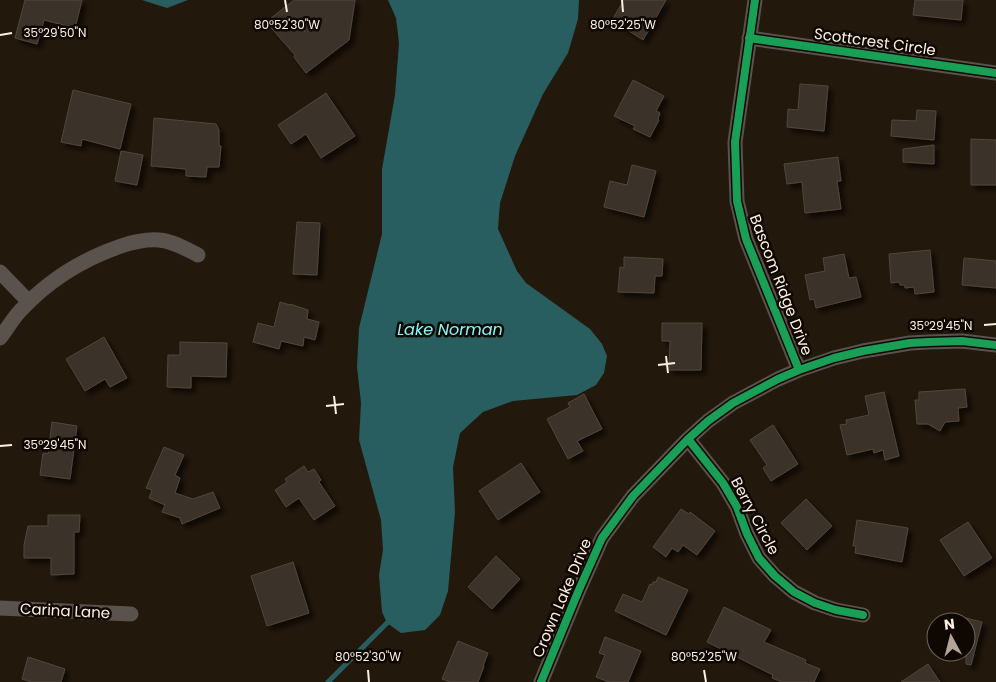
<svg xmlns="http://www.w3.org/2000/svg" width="996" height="682" font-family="Poppins,sans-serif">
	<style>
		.water { fill: #285e60 }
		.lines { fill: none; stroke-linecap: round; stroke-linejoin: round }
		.stream { stroke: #285e60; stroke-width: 5 }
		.building { fill: #3b3129; stroke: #51473d; filter: url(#shadow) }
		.street { stroke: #59524d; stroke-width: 15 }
		.cycleway-casing { stroke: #0f0701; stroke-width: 11 }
		.cycleway { stroke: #1a9f57; stroke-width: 8 }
		.ticks { fill: none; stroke: #fff1e2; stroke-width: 2 }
		.labels { text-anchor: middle; stroke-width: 5; stroke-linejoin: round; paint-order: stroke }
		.street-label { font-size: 15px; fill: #fff1e2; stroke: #0f0701 }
		.water-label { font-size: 16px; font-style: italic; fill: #85f9fe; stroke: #0f0701 }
		.ticks-label { font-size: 12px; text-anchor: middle; fill: #fff1e2; stroke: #0f0701; stroke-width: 5; stroke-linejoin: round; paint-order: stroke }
	</style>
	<defs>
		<filter id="shadow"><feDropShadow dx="4.5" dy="4.5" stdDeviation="2.5" flood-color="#0009"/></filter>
	</defs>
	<rect width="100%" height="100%" fill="#23180c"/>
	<path class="water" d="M142 0H188L167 8Z
		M388 0H579L578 19 568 53 543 94 515 156 500 203 498 229 517 271 526 283 590 329 602 344 607 356 604 373 596 385 577 395 513 401 483 412 460 433 453 467 455 512 448 591 440 615 425 630 401 633 387 623 382 612 379 575 383 550 381 520 359 440 361 403 357 367 359 328 382 234V169L395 95 399 43 396 18Z"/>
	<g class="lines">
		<path class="stream" d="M328 682 387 623"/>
	</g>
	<path class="building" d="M25 0H82L75 28 44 20 37 44 15 38Z
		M294 0H355L349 40 306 73 294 57 295 55 266 22Z
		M624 0H666L643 40 612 20Z
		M915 0H963L961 20 913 15Z
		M633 80 664 96 656 111 660 113 658 119 659 120 650 137 633 129 635 126 614 116Z
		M800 84 828 86 824 131 787 127 788 109 798 110Z
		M73 90 131 104 120 149 82 139 81 146 61 142Z
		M326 93 355 136 321 158 306 134 291 144 278 125Z
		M917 110 936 111 934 140 891 136 892 120 916 121Z
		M154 118 216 124 219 130V146H221L219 167H207L206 177 186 176V169L151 166Z
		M971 139 996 140V185H971Z
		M934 145V164L903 162V149Z
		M121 151 143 155 137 185 115 181Z
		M838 157 841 181H837L841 209 805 213 802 182 787 184 784 164Z
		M632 165 656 171 644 217 604 207 610 181 627 185Z
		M297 222 320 223 317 275 293 274Z
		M930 250 934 292 915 294 914 287 905 288V285H900L899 282 891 283 889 254Z
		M844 254 849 278 856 277 861 297 816 308 814 299 810 300 805 275 825 271 823 258Z
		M624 257 663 259 662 276H655L654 293 618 292 620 267 624 268Z
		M964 258 996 261V288L962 285Z
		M280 302 290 305V304L308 310 307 319 319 322 315 340 304 337 303 346 281 341 279 349 253 342 258 323 274 327Z
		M662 323H702L701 370H669L670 341H662Z
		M104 337 127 378 110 387 105 379 85 391 66 359Z
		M180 342 227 343 226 377 191 376V388L167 387 168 355H180Z
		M965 389 967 407 958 408 959 421 945 422 940 431 928 424H917L915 400H919V392Z
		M884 392 899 456 885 460 883 450 874 453 873 449 847 455 840 425 847 424 846 420 869 415 865 396Z
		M584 394 602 429 577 441 583 451 568 459 547 419 570 407 568 403Z
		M52 422 77 426 70 479 40 475 43 453 48 454Z
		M773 425 798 464 771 481 763 468 767 465 750 440Z
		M164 447 184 455 175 475 180 478 175 493 193 499 213 492 220 508 182 524 180 518 162 512 165 505 149 498 152 490 146 488Z
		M521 463 540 492 498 520 479 491Z
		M304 466 308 472 314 469 321 480 319 482 335 506 314 520 299 498 286 507 275 490 287 482 285 479Z
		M806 499 832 526 807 550 781 523Z
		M681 509 689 514 690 512 715 531 697 555 683 545 678 552 672 548 666 557 653 547Z
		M48 515H80L79 532H74V574L51 575V558H24V545L28 526H48Z
		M857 520 908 528 902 562 855 553 856 546H853Z
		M968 522 992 558 964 576 940 540Z
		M496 556 520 579 492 609 468 587Z
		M293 562 309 613 267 626 251 576Z
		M658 577 688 590 666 635 615 611 623 594 642 602 650 584 652 585 653 582H656Z
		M724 607 771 630 764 642 806 660 805 663 820 669 814 682H782L772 678 773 675 707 642Z
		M966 618 982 622 971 665 966 664Z
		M605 637 641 651 628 682H609L596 677 605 655 599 653Z
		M458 641 488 653 483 666H484L478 682H450L442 679Z
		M28 657 65 669 61 682H32L22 679Z
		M928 664 940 682H901Z"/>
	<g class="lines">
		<path class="street" d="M755 0 735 142 737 201 746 239 799 370
			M749 38 996 73
			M0 272 29 302
			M0 338C7 329 13 318 21 310 48 281 83 259 121 246 133 242 146 239 159 240 173 241 186 249 198 255
			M688 439 723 483 737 507 747 534 759 558 775 576 794 592 815 603 836 610 863 615
			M0 608 131 614
			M541 682 578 592 602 538 633 496 688 439 708 421 733 403 778 379 799 370 834 358 863 351 910 343 928 342 962 341 996 345"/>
		<defs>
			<path id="cycleway" d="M755 0 735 142 737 201 746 239 799 370
				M749 38 996 73
				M688 439 723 483 737 507 747 534 759 558 775 576 794 592 815 603 836 610 863 615
				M541 682 578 592 602 538 633 496 688 439 708 421 733 403 778 379 799 370 834 358 863 351 910 343 928 342 962 341 996 345"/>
		</defs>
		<use href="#cycleway" class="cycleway-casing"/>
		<use href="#cycleway" class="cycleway"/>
	</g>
	<path class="ticks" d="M285 0 287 12M622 0 623 12M0 35 12 33M984 325 996 324M666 356 668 373M658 365 675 363M334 396 336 414M326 406 344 404M0 446 12 445M368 670 369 682M704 670 706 682"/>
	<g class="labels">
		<g class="street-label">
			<text transform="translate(875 42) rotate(8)" y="5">Scottcrest Circle</text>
			<text transform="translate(781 285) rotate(69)" y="5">Bascom Ridge Drive</text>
			<text transform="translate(755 516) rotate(62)" y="5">Berry Circle</text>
			<text transform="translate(562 598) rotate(-67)" y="5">Crown Lake Drive</text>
			<text transform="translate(65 611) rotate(3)" y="5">Carina Lane</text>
		</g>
		<g class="water-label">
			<text x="450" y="335">Lake Norman</text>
		</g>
	</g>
	<g class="ticks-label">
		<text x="287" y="29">80°52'30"W</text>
		<text x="623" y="29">80°52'25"W</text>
		<text x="55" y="37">35°29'50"N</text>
		<text x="941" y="330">35°29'45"N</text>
		<text x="55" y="449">35°29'45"N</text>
		<text x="368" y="661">80°52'30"W</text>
		<text x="704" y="661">80°52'25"W</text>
	</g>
	<g transform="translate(951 637) rotate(353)"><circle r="24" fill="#0f0701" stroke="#6f655b"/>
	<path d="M0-4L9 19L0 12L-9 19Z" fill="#b2a597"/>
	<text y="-8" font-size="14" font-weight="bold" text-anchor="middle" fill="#fff1e2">N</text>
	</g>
</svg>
